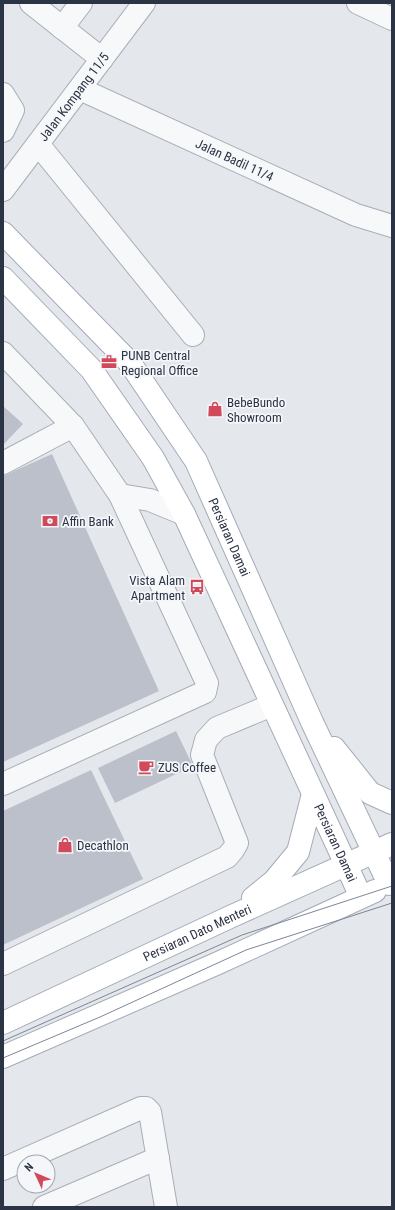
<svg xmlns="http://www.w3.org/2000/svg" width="395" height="1210" font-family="'Roboto Condensed',sans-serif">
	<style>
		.building { fill: #bbc0ca }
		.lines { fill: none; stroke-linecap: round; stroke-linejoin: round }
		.minor-casing { stroke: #a9aeb7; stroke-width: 24 }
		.major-casing { stroke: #a3abb8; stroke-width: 24 }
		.minor { stroke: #f7f8fa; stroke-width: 22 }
		.major { stroke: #fff; stroke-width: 22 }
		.tram { stroke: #7d8696; stroke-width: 1 }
		.labels { text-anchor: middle; stroke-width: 3.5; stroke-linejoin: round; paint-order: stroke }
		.street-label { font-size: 13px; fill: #2b3445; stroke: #f4f6f9 }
		.poi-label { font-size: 13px; fill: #2b3445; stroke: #f4f6f9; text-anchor: start }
	</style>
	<rect width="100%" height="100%" fill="#e4e7ec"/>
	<path class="building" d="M3 406 23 424 3 445Z
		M52 454 159 691 3 762V476Z
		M176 731 193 766 115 803 98 768Z
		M91 770 143 879 3 945V811Z"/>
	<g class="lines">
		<defs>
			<g id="minor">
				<path d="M31 3 102 59"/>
				<path d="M358 3 392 19"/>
				<path d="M62 28 81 3"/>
				<path id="s1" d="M80 89 356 215 392 226"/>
				<path d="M3 94 13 110 3 131"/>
				<path d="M38 144 193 335"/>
				<path id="s2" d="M3 190 144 3"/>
				<path d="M3 353 73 426 120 495 207 683 205 692 3 784"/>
				<path d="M3 463 73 426"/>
				<path d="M120 495 150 500 184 514"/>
				<path d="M3 964 227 857 233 850 237 843 202 755 206 740 217 728 272 705"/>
				<path d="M3 1169 141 1108H146L150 1112 166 1207"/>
				<path d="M44 1207 158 1158"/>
			</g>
			<g id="major">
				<path id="s3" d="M3 233 130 363 196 461 312 722 389 884"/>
				<path id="s4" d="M3 278 91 369 153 458 184 514 361 897"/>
				<path d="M334 748 370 793 392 803"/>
				<path d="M253 898 274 881 298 852 313 794"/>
				<path id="s5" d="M3 1023 230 917 392 844"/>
				<path d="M3 1057 216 964 375 891"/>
			</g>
		</defs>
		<use href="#minor" class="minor-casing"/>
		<use href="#major" class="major-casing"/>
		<use href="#minor" class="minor"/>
		<use href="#major" class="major"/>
		<path class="tram" d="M3 1041 242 935 392 886
			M3 1058 100 1017 246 950 392 903"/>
	</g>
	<defs>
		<symbol id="office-bare" viewBox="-9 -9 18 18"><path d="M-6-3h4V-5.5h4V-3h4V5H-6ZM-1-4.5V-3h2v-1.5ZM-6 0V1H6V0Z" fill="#d1495b" stroke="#f4f6f9" stroke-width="2.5" paint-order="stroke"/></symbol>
		<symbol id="shop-bare" viewBox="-9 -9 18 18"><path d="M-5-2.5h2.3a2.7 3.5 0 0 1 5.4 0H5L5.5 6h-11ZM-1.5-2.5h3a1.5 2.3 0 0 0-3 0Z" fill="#d1495b" stroke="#f4f6f9" stroke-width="2.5" paint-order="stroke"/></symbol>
		<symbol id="bank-bare" viewBox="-9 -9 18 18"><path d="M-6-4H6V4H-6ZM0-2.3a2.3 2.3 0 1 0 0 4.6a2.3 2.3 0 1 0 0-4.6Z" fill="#d1495b" stroke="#f4f6f9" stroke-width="2.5" paint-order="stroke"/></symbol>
		<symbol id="bus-bare" viewBox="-9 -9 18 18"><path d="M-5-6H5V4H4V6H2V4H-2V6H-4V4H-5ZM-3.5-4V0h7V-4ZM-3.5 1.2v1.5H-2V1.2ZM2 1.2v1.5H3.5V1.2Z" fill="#d1495b" stroke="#f4f6f9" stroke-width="2.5" paint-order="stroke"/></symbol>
		<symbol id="cafe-bare" viewBox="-9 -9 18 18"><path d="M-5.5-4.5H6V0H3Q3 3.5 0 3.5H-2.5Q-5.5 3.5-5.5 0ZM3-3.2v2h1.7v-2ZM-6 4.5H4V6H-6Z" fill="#d1495b" stroke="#f4f6f9" stroke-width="2.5" paint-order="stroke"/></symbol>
	</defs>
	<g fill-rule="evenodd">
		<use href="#office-bare" x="98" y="351" width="22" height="22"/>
		<use href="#shop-bare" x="204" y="398" width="22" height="22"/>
		<use href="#bank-bare" x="39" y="510" width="22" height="22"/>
		<use href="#bus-bare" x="186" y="576" width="22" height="22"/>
		<use href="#cafe-bare" x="135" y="756" width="22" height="22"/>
		<use href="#shop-bare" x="54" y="834" width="22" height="22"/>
	</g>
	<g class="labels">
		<g class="street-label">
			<text dy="5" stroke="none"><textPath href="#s2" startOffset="117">Jalan Kompang 11/5</textPath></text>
			<text dy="5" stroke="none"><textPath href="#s1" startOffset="170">Jalan Badil 11/4</textPath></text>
			<text dy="5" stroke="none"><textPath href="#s3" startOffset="383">Persiaran Damai</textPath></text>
			<text dy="5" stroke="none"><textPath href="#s4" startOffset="661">Persiaran Damai</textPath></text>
			<text dy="5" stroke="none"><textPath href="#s5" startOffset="214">Persiaran Dato Menteri</textPath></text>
		</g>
		<g class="poi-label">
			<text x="121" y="360">PUNB Central<tspan x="121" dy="15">Regional Office</tspan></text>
			<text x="227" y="407">BebeBundo<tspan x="227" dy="15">Showroom</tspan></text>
			<text x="62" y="526">Affin Bank</text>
			<text x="185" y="585" text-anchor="end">Vista Alam<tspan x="185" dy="15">Apartment</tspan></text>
			<text x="158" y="772">ZUS Coffee</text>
			<text x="77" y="850">Decathlon</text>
		</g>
	</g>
	<rect width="395" height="1210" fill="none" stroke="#2b3445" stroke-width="8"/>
	<g transform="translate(36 1174) rotate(314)"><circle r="19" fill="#f4f6f9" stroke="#a4a8b1"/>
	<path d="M0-3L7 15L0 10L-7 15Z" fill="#d1495b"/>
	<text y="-6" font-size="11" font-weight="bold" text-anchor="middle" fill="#2b3445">N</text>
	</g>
</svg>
